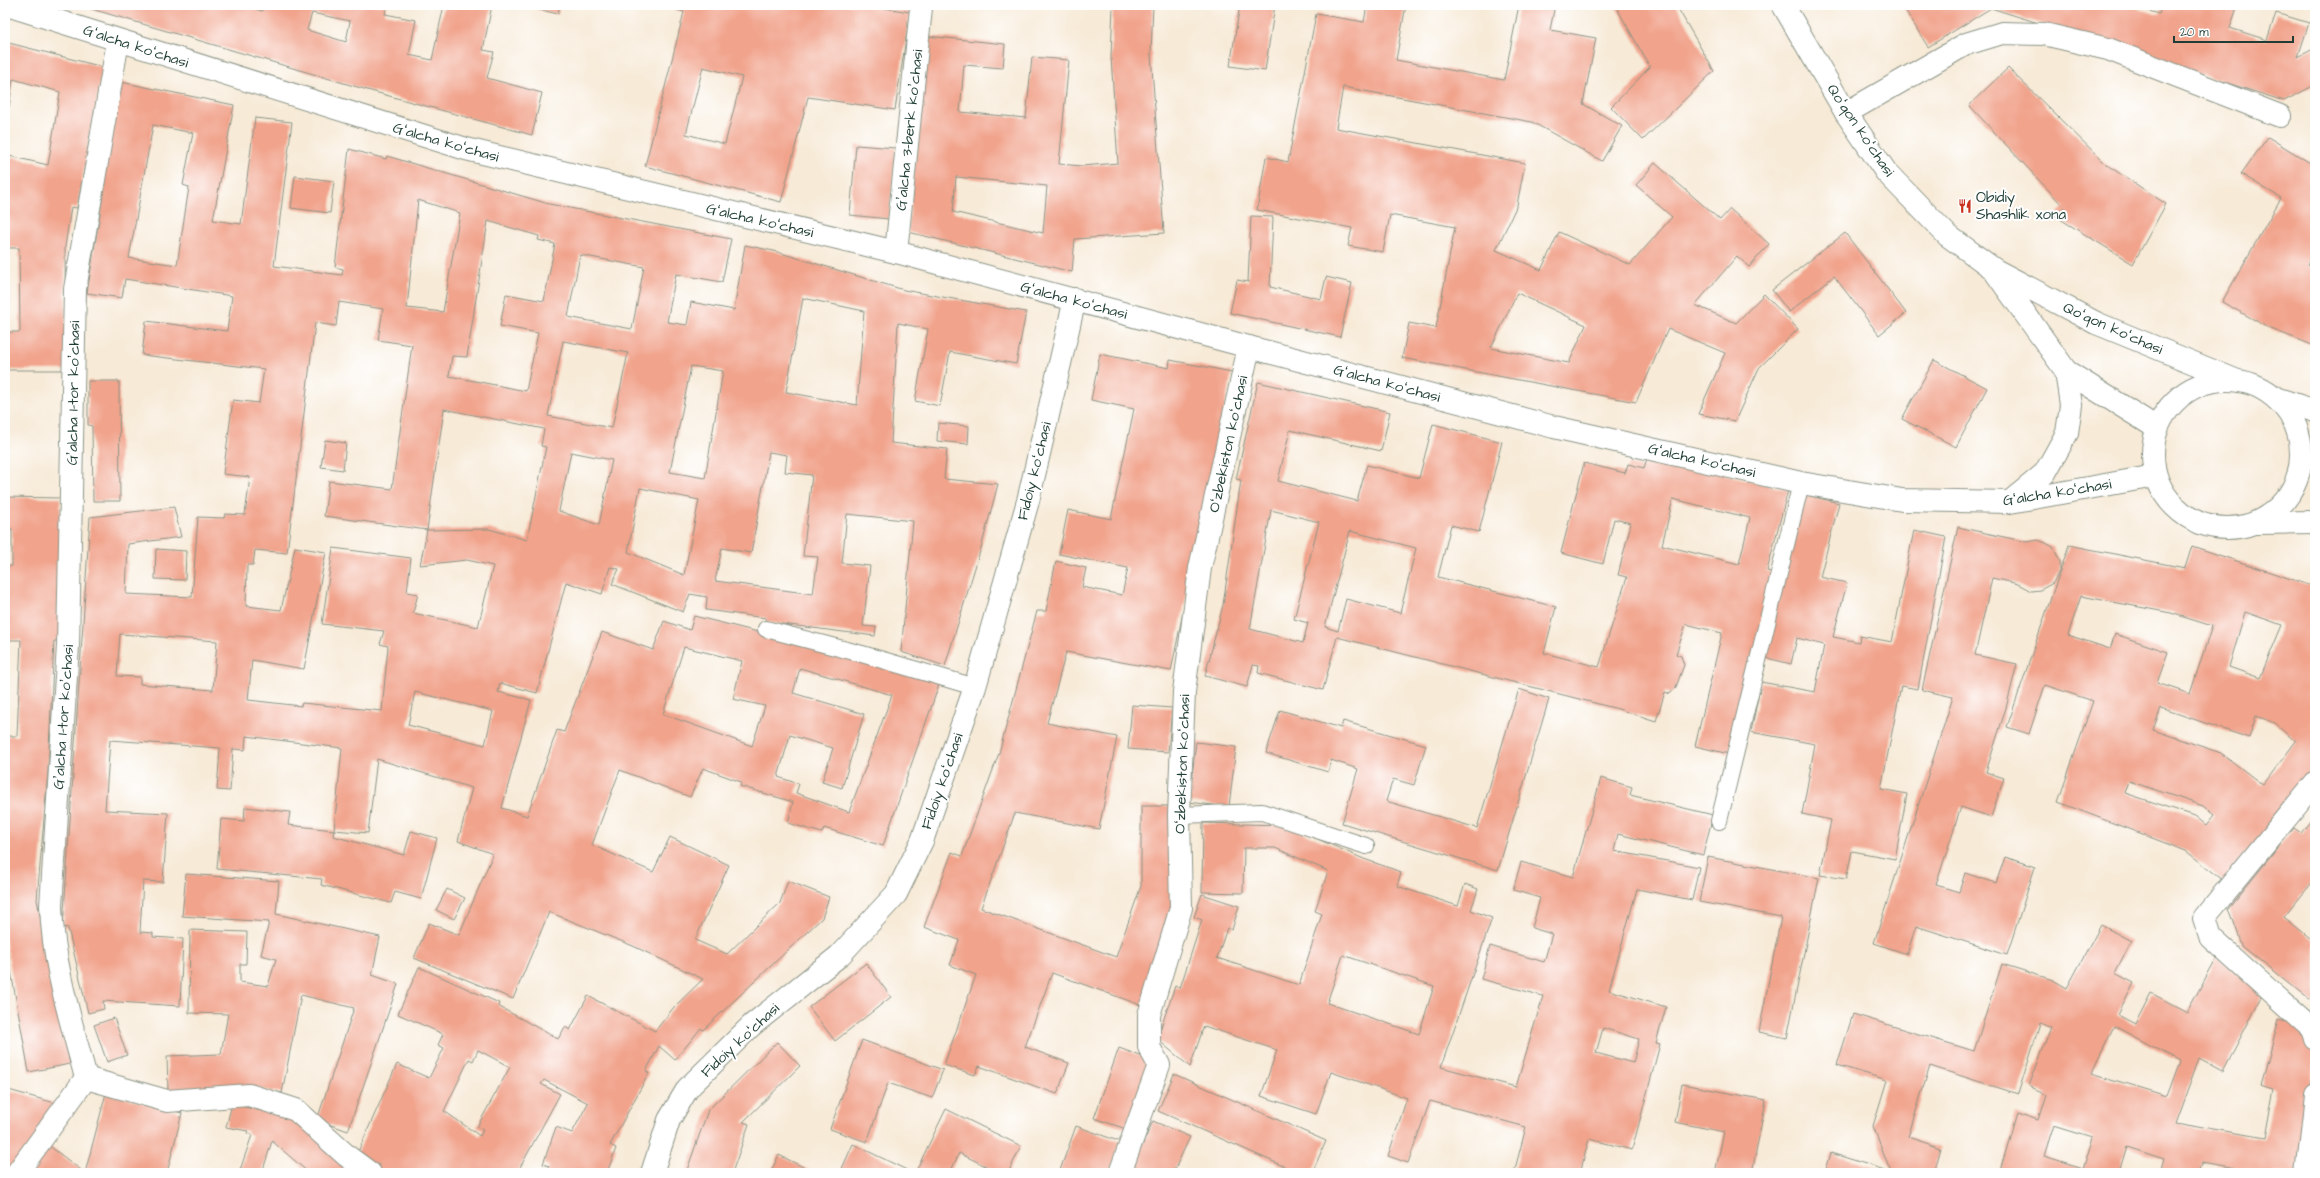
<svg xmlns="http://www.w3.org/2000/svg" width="2320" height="1178" font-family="'Architects Daughter',sans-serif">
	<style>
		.building { fill: #f1a38b; fill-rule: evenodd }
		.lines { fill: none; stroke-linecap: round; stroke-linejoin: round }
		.lane-casing { stroke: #8b9486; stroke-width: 18 }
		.street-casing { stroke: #8b9486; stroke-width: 24 }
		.secondary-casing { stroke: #8b9486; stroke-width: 24 }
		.lane { stroke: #fff; stroke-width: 16 }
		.street { stroke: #fff; stroke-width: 22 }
		.secondary { stroke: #fff; stroke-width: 22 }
		.labels { text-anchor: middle; stroke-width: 4; stroke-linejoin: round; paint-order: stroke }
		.street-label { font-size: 15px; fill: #1f3d34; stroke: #fff }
		.poi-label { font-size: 15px; fill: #1f3d34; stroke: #fff; text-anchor: start }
	</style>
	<rect width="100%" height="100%" fill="#fff"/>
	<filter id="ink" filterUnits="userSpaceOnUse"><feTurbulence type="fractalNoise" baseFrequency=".025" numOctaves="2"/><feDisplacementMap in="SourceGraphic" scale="8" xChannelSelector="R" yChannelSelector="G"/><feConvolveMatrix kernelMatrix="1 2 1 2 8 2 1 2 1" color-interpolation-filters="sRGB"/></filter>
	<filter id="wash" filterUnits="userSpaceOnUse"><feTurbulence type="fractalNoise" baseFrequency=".012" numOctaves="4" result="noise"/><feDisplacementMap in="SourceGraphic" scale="16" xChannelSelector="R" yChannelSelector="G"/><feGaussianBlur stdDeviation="0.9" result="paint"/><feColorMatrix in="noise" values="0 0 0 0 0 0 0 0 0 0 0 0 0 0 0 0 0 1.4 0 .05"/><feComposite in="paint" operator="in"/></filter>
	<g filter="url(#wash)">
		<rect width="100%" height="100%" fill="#f7ead7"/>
		<g id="blocks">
			<path class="building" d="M78 5H243L262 11 264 5H387L385 14 416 20 409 55 432 60 444 5H492L483 50 494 52 487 78 542 93 532 135 371 91ZM312 13 350 21 346 42 307 30Z
				M519 5H560L558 14Z
				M660 5H866L910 12 895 110 808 97 781 202 645 166 684 12ZM703 67 742 77 725 144 686 134Z
				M1113 5H1153L1151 54 1164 233 1075 239 1072 272 908 232 927 36 1005 44 1003 68 964 65 960 112 1026 118 1032 57 1069 60 1059 164 1082 166 1118 163 1111 57ZM956 177 1047 186 1043 233 953 212Z
				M1240 5H1275L1265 71 1230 66Z
				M1367 5H1406L1396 60 1504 80 1519 5H1555L1550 30 1596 38 1583 104 1622 126 1602 161 1532 122 1343 87 1336 128 1525 163 1517 205 1496 250 1541 270 1559 232 1630 265 1672 217 1636 185 1655 163 1720 220 1730 209 1769 244 1749 267 1737 256 1695 305 1736 323 1764 294 1798 329 1759 368 1735 421 1698 414 1725 353 1668 329 1636 402 1402 358 1409 323 1436 328 1455 227 1390 215 1383 252 1348 246 1352 228 1257 210 1266 157 1288 162 1316 14 1364 22ZM1517 293 1586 325 1569 363 1491 348Z
				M1615 5H1676L1714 71 1643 140 1611 107 1650 67Z
				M1902 5H2130L2159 14 2162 5H2238L2230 28 2267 40 2276 13 2309 23 2298 57 2315 48V85L2284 101 1991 8 1928 47Z
				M5 42 103 67 77 208 71 207 65 247 66 370H5V332H20L19 248H5V155L48 165 60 92 13 79 9 107 5 106Z
				M2008 68 2107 165 2166 204 2133 264 2055 216 2064 207 1969 105Z
				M121 82 234 105 213 220 241 224 255 118 292 122 274 266 342 275 343 269 335 267 349 149 386 159 387 156 549 204 731 239 722 282 676 274 667 322 687 325 691 302 734 310 745 245 774 251 904 290 1026 312 1016 364 950 352 940 406 915 401 928 329 898 323 891 443 947 449 944 479 998 484 981 548 945 666 901 652 913 521 847 514 842 563 870 566 863 626 876 627 875 636 766 622V618L706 610 707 597 690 594 683 612 612 584 619 569 610 567 602 594 566 582 537 693 500 683 498 692 531 700 502 808 527 816 557 730 564 732 602 632 653 650 664 621 690 630 694 616 782 638 940 682 883 846 824 828 822 833 788 823 793 802 740 786 741 782 703 768 690 797 620 770 592 845 653 872 670 837 729 865 695 940 727 954 780 903 788 881 829 897 822 918 703 1030 701 1028 675 1060 659 1046 646 1071 649 1073 610 1145 616 1148 607 1173H546L549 1166 543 1164 556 1127 572 1133 588 1103 544 1080 541 1084 560 1094 517 1173H383L357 1154 397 1064 429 1078 444 1048 438 1045 443 1034 398 1014 419 967 499 1003 498 1006 558 1039 565 1027 570 1030 588 996 655 1031 674 1007 703 979 633 946 549 912 513 999 414 958 429 923 459 935 493 854 458 841 472 788 377 759 368 833 334 830 342 748 246 736 245 750 233 749 230 791 217 790 220 748 110 740 105 810 168 813 163 882 143 881 140 932 153 933V937L183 939 180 1006 103 1001 104 1009 88 1013 68 928 63 927 90 517 174 507 181 537 128 544 126 594 192 597 198 517 224 518 225 514 245 515 250 477 223 474 233 400 259 403 264 369 142 355 146 321 227 331 232 296 125 279 122 298 87 293 105 183 101 182ZM153 125 193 133 183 185 189 187 177 265 129 258ZM418 200 460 213 443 312 407 308ZM488 221 539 236 538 240 555 244 544 301 506 294 500 326 538 333 526 391 449 376 452 356 467 357ZM580 255 644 267 632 329 568 317ZM803 298 864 311 857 405 786 392ZM339 302 383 309 378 340 412 345 392 489 329 481 324 516 427 530 444 409 544 429 541 446 546 447 527 540 489 529 427 530 420 565 467 560 493 566 478 627 413 613 418 594 407 592 411 558 333 548 322 624 384 631 380 644 388 646 382 711 302 703 301 706 248 700 252 660 304 669 326 552 295 547 281 610 246 606 247 565H253L255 550 287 553 315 323 336 326ZM563 341 628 353 612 428 548 416ZM691 366 723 371 705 478 670 472ZM571 452 612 460 599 525 559 511ZM769 452 787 455 785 472 812 475 803 556 818 557 813 594 715 581 722 548 751 553ZM640 488 699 500 684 575 628 552ZM120 634 217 641 213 690 140 684V677L117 676ZM684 647 742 661 733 699 765 706 752 746 663 714ZM800 668 892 695 849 812 796 793 799 784 778 777 790 735 833 748 822 782 842 788 864 714 793 693ZM415 692 493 711 485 745 408 725ZM478 1050 510 1067 477 1127 483 1130 480 1136 444 1111 469 1059 473 1061Z
				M2268 137 2315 166V251L2307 265 2315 270V346L2271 329 2222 302 2281 198 2241 174Z
				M856 145 896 148 889 219 850 215Z
				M295 176 334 181 330 213 291 208Z
				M1251 216 1273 217 1270 287 1321 299 1326 277 1352 283 1340 337 1230 313 1237 280 1248 282Z
				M1845 233 1906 313 1879 335 1834 276 1789 312 1772 290Z
				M1100 354 1169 368 1170 360 1232 372 1171 671 1066 652 1047 723 1117 737 1099 829 1015 813 981 908 1116 957 1141 886V806H1177V900L1146 1007 1052 973 1025 1047 1069 1063 1057 1094 979 1066 975 1075 944 1065 976 975 950 965 959 940 924 927 952 852 962 856 999 753 1037 611H1046L1056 561 1086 568 1082 587 1122 595 1128 568 1059 554 1068 510 1111 519 1134 409 1091 400Z
				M1934 360 1987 388 1956 447 1902 419Z
				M88 381H119L120 501H93L92 426 88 425Z
				M1258 382 1390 412 1381 451 1290 430 1278 481 1357 501 1367 465 1419 478 1433 424 1502 442 1479 532 1451 525 1438 577 1556 607 1544 653 1599 667 1627 577 1618 575 1631 523 1614 519 1603 564 1561 553 1584 463 1625 473 1628 464 1644 468 1648 455 1788 490 1767 571 1774 573 1729 754 1695 746 1722 633 1686 624 1676 654 1681 656 1684 665 1676 687 1670 694 1665 692 1656 721 1618 709 1337 637 1323 690 1258 673 1259 666 1253 665 1247 687 1205 676 1223 605 1241 480 1236 479ZM1673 499 1750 518 1739 564 1662 545ZM1271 510 1319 522 1294 619 1308 623 1303 643 1250 629ZM1350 531 1416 548 1400 613 1346 599 1338 631 1325 627Z
				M938 423 969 426 968 444 937 441Z
				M325 440 346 443 343 470 321 467Z
				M1803 494 1839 503 1820 577 1847 583 1833 637 1859 642 1860 636 1892 642 1914 530 1946 537 1918 689 1901 686 1881 789 1907 794 1895 859 1852 851 1846 879 1820 875 1831 820 1802 814 1815 744 1751 732 1761 682 1815 692 1824 645 1797 638 1791 664 1763 657Z
				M5 497 60 498 64 641H54L48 772 37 900 70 1064 29 1072 5 938V736H17L21 640H5V566H12V529H5Z
				M1958 527 2027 542 2038 540 2046 543 2053 547 2060 561V569L2053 583 2040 590 2031 591 2018 584 1992 578 1975 655 2017 664 2006 708 1986 772 2004 778 1991 817 1961 807 1936 885 1959 892 1965 873 1996 883 2005 857 2035 867 2007 955 1916 926 1907 954 1874 943 1953 697 1922 690Z
				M2069 545 2185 568 2192 546 2315 587V773L2228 884 2186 851 2058 802 2093 701 2045 685 2029 734 2007 727ZM2081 596 2171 613 2212 626 2190 694 2157 683 2168 652 2115 634 2110 649 2068 635ZM2245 612 2282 625 2260 678 2229 667ZM2161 708 2249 738 2256 716 2275 723 2296 741 2263 785 2221 753 2153 730ZM2129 781 2203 806 2214 815 2206 825 2195 816 2125 793Z
				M156 549 186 551 185 580 155 579Z
				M1519 689 1549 699 1498 870 1342 823 1358 769 1331 760 1328 772 1266 753 1280 710 1341 728 1343 721 1426 745 1414 785 1393 779 1386 801 1477 828Z
				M1132 705 1172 708 1168 752 1128 749Z
				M1196 742 1236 747 1229 807 1189 802Z
				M1601 778 1632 787 1630 795 1713 815 1703 855 1618 834 1614 851 1699 867 1692 900 1637 889 1609 990 1666 1007 1656 1043 1660 1044 1632 1150 1589 1139 1580 1173H1514L1526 1127 1430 1101 1408 1163 1388 1156 1407 1098 1331 1072 1316 1114 1261 1096 1277 1050 1204 1026 1190 1067 1157 1039 1175 986 1180 988 1202 920 1194 917 1202 894 1239 906 1232 930 1227 928 1217 958 1299 985 1322 914 1315 911 1328 871 1275 848H1244L1243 893 1202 892 1203 823 1285 825 1364 859 1401 872 1397 886 1458 906 1465 884 1478 889 1471 910 1492 918 1441 1067 1516 1087 1543 996 1481 979 1490 946 1544 962 1552 934 1532 928 1540 898 1513 890 1521 862 1573 877ZM1343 955 1434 986 1419 1034 1327 1003ZM1603 1028 1639 1039 1633 1063 1596 1053Z
				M245 807 290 812 288 825 334 830 333 836 404 855 411 831 437 838 421 899 395 892 391 903 321 885 322 879 217 869 221 819 244 821Z
				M2315 815V879L2284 917 2315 942V1004L2242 945 2229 908 2294 828 2301 833Z
				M1708 857 1819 878 1787 1038 1759 1032 1781 917 1699 902Z
				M186 874 279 881 276 914 380 937 372 975 398 984 348 1131 317 1120 354 1008 301 995 282 1093 258 1089 168 1092 167 1056 221 1054 227 1019 228 1014 189 1013 190 930 247 932 246 964H240V982L268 986 276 959 261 955 269 922 182 916Z
				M447 889 465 898 454 919 436 910Z
				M2101 925 2131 941 2115 973 2134 983 2118 1015 2135 1024 2151 993 2187 1012 2217 957 2265 991 2223 1071 2199 1058 2175 1124 2265 1140 2274 1089 2261 1085 2279 1019 2304 1026 2314 1039V1070L2307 1097 2300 1173H2262L2203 1162 2199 1173H2160L2164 1159 2127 1147 2119 1173H1999L2017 1113 2038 1120 2046 1094 2029 1086 2051 1028 2040 1023 2018 1094 1930 1066 1908 1137 1941 1148 1934 1173H1825L1831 1153 1891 1172 1873 1126 1887 1080 1837 1065 1853 1014 1974 1051 2002 964 2053 980 2067 988ZM2114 1026 2180 1061 2167 1096 2091 1073ZM2054 1125 2093 1137 2083 1169 2044 1157Z
				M866 963 891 997 835 1041 809 1007Z
				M114 1018 127 1055 107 1062 94 1025Z
				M862 1040 943 1070 932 1098 888 1083 867 1142 830 1129Z
				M777 1042 800 1066 743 1122 749 1124 732 1173H686L708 1110Z
				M1119 1048 1154 1061 1129 1130 1094 1118Z
				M1174 1074 1326 1141 1312 1173H1299L1158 1111Z
				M1682 1084 1766 1100 1752 1173H1715L1724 1132 1675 1122Z
				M5 1089 55 1103 14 1171 5 1168Z
				M106 1093 182 1113 167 1173H85Z
				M232 1104 292 1118 357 1173H309L272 1141 262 1173H239L252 1135 247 1133 248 1131 226 1127Z
				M946 1109 1021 1146 1008 1173H1000L959 1153 950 1173H915Z
				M1153 1121 1190 1137 1173 1173H1130Z
				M1076 1126 1121 1142 1110 1173H1059Z
				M47 1144 85 1173H27Z
				M853 1144 913 1173H840Z
				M779 1155 815 1173H770Z"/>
		</g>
	</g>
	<g filter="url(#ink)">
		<use href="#blocks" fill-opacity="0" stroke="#8b9486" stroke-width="1"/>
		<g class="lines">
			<defs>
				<path id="lane" d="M766 629 862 654 975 687
					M1179 815 1262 812 1366 846
					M1719 821 1801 483"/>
				<path id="street" d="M118 41 75 289 68 646 51 906C53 965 71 1021 86 1078L167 1101 249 1095 296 1110 347 1156 370 1173
					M1846 113 1966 44 2002 33 2044 34 2108 49 2280 116
					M896 252 921 8
					M2315 783 2204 918 2210 937 2311 1028 2315 1039
					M17 1173 86 1078
					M1120 1173 1159 1065 1149 1047V1015L1181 908 1179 815 1184 692 1200 568 1249 347
					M2306 1173 2315 1096"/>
				<path id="secondary" d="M7 5 466 149 896 252 1249 347 1554 427 1801 483 1902 500 2010 502 2155 476
					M1783 5 1846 113 1886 172 1947 235 1995 270 2096 323 2235 380
					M1996 273 2066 371 2157 428
					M2153 454a74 74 0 1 1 148 0a74 74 0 1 1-148 0Z
					M2278 399 2315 411
					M2011 501 2045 473 2067 433 2071 405 2066 371
					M2257 523 2315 522
					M652 1173 669 1120 688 1088 752 1025 839 956 896 894 922 841 975 687 1028 501 1075 299"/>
			</defs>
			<use href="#lane" class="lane-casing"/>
			<use href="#street" class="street-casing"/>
			<use href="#secondary" class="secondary-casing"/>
			<use href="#lane" class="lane"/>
			<use href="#street" class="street"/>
			<use href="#secondary" class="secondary"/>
		</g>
	</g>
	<defs>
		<symbol id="restaurant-bare" viewBox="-9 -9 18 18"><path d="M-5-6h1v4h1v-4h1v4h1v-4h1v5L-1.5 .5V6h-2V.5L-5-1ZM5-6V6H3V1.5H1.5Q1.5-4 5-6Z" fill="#c8321e" stroke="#fff" stroke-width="2.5" paint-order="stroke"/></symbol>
	</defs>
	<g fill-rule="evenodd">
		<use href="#restaurant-bare" x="1955" y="196" width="20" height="20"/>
	</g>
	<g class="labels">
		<g class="street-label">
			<text transform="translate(136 46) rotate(18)" y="5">Gʻalcha koʻchasi</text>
			<text transform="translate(909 130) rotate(-84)" y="5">Gʼalcha 3-berk koʼchasi</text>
			<text transform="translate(1861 130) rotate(56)" y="5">Qoʻqon koʻchasi</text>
			<text transform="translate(446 142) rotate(16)" y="5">Gʻalcha koʻchasi</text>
			<text transform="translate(760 220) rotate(13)" y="5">Gʻalcha koʻchasi</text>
			<text transform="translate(1074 300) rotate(15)" y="5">Gʻalcha koʻchasi</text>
			<text transform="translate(2113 328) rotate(24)" y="5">Qoʻqon koʻchasi</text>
			<text transform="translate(1387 383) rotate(15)" y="5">Gʻalcha koʻchasi</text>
			<text transform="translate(73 393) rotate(-89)" y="5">Gʼalcha 1-tor koʼchasi</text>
			<text transform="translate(1228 444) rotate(-78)" y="5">Oʻzbekiston koʻchasi</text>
			<text transform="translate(1702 460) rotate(13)" y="5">Gʻalcha koʻchasi</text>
			<text transform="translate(1034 471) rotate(-76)" y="5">Fidoiy koʻchasi</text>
			<text transform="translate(2057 492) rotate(-9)" y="5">Gʻalcha koʻchasi</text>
			<text transform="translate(63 717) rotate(-86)" y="5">Gʼalcha 1-tor koʼchasi</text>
			<text transform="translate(1182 764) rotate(-88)" y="5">Oʻzbekiston koʻchasi</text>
			<text transform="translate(942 781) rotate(-71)" y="5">Fidoiy koʻchasi</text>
			<text transform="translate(740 1040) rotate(-43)" y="5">Fidoiy koʻchasi</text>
		</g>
		<g class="poi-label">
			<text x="1976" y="202">Obidiy<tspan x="1976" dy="17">Shashlik xona</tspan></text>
		</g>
	</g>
	<rect width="2320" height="1178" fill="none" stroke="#fff" stroke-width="20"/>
	<path d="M2174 36v6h119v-6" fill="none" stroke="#1f3d34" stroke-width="2"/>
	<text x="2180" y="36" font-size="12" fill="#1f3d34" stroke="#ffffff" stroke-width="3" paint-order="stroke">20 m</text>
</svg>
